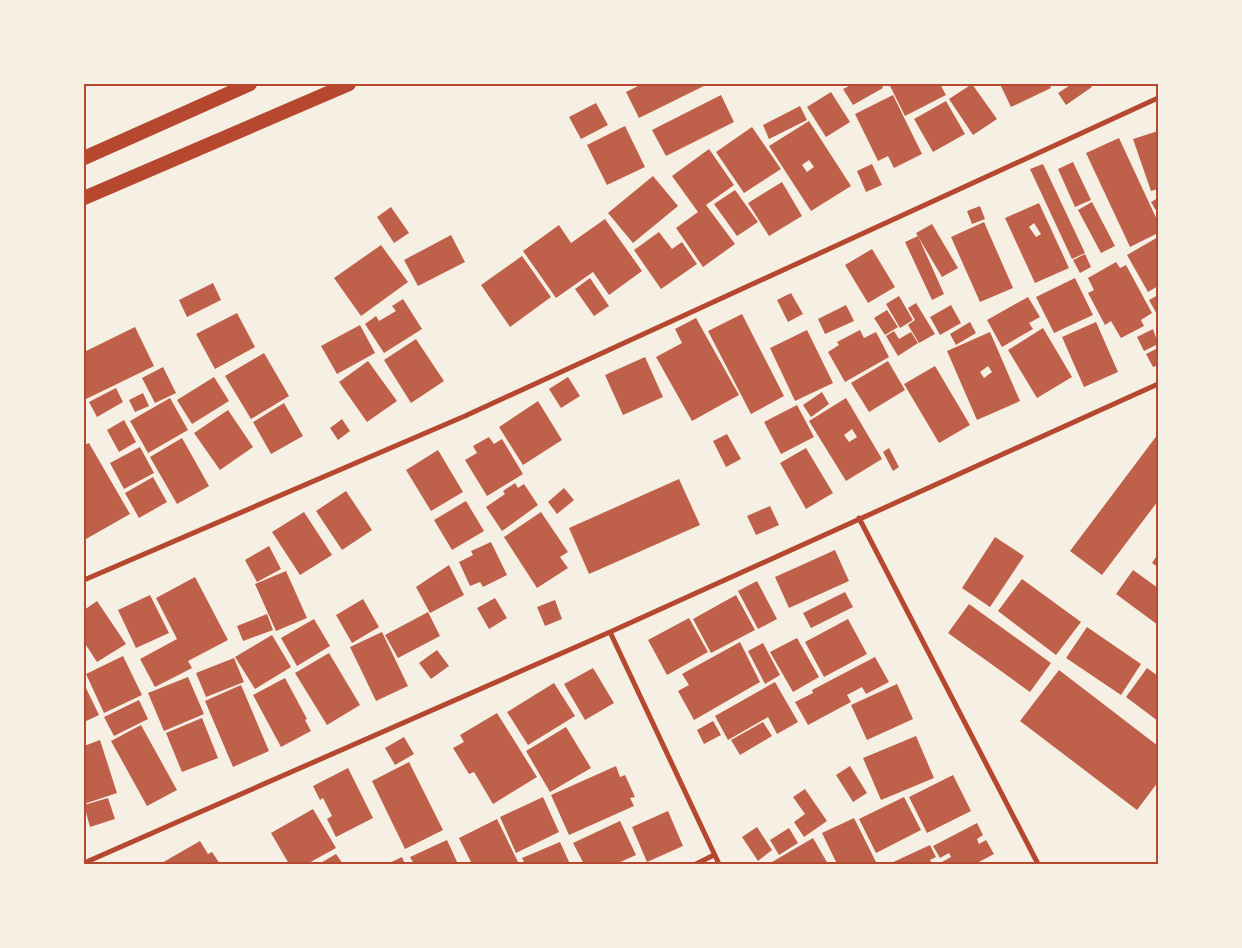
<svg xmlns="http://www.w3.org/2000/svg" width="1242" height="948" font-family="Inter,sans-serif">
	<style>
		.building { fill: #bf614a; fill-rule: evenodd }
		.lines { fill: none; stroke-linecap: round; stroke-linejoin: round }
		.minor { stroke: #b5482f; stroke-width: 5 }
		.trunk { stroke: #b5482f; stroke-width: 14 }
		.neatline { fill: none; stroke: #b5482f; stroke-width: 2 }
	</style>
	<rect width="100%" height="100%" fill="#f6efe4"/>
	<path class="building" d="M642 84H708L639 118 626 92Z
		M853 84H881L883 88 853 105 843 89Z
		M889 84H940L946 95 905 116Z
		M972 84 997 119 973 135 949 99Z
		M1000 84H1049L1051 88 1011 107Z
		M1072 84H1090L1092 87 1066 105 1058 93Z
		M831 92 850 122 826 137 807 107Z
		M721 95 734 122 666 156 652 130Z
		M893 95 922 154 894 168 888 156 878 161 855 114Z
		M946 101 965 134 933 152 914 119Z
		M596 103 608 125 581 139 569 117Z
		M800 106 807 120 769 139 763 125Z
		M809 121 851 186 811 211 769 146ZM809 160 814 167 807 172 802 165Z
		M625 126 645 167 607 185 587 145Z
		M752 127 781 169 744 193 716 152Z
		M1158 131V189L1151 191 1133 139Z
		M1119 138 1158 222V233L1130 247 1086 153Z
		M709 149 734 185 706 205 735 244 703 267 676 228 698 212 672 176Z
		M1073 162 1091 200 1075 207 1058 169Z
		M872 164 882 185 866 192 857 171Z
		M1043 164 1085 253 1072 259 1030 169Z
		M653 176 678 206 633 243 608 213Z
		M782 182 802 216 769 236 748 203Z
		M735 190 758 222 737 236 714 204Z
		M1158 198V214L1151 202Z
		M1092 202 1115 246 1101 253 1078 210Z
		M1039 203 1069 268 1035 283 1005 218ZM1034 223 1041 234 1036 237 1029 227Z
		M980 206 985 219 972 224 967 211Z
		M391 207 409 233 394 243 377 217Z
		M605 219 642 271 609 295 593 272 556 298 523 251 559 225 571 243Z
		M984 222 1013 288 980 302 951 237Z
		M932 224 958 268 942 277 916 233Z
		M659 232 672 249 682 242 697 264 661 289 634 250Z
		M451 235 465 262 418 286 404 260Z
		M918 236 944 294 932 300 905 242Z
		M1158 237V286L1148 292 1127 255Z
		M381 245 408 282 361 316 334 278Z
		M872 249 895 287 868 303 845 265Z
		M1085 254 1091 267 1080 273 1073 260Z
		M522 256 551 297 510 327 481 285Z
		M1116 262 1120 268 1126 265 1152 313 1141 320 1144 326 1121 338 1111 321 1105 325 1088 293 1094 290 1088 278Z
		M590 278 609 306 594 316 575 289Z
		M1075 278 1093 315 1054 333 1036 297Z
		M213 283 221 300 187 317 179 300Z
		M791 293 803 314 788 322 777 300Z
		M1158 295V316L1149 300Z
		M899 296 913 320 900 328 886 304Z
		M1028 297 1040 317 1029 323 1033 329 1002 347 987 320Z
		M403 299 422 329 384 353 365 324 376 316 379 321 396 311 392 306Z
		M916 303 935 334 919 343 908 325 915 320 908 308Z
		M846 305 854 321 825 334 818 319Z
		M951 305 961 323 940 335 930 317Z
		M887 310 898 327 885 335 874 318Z
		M237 313 255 347 215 369 196 334Z
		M742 314 784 396 751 414 708 331Z
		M696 318 739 395 692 421 656 357 682 343 675 329Z
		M970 322 976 333 956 345 950 334Z
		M1096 322 1118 372 1084 387 1062 337Z
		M360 325 375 353 337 374 321 346Z
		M135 327 154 366 84 400V352Z
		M1043 328 1072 377 1037 398 1008 350Z
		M1153 329 1158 344 1144 351 1137 337Z
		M807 330 833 383 795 401 770 348Z
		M860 330 864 338 876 332 889 357 845 382 828 352 839 345 837 342Z
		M894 331 899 339 911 332 918 343 898 356 886 336Z
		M990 332 1020 401 977 420 947 351ZM988 366 992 372 984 378 980 372Z
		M416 339 444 381 411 403 384 360Z
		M1158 348V365L1153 367 1146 354Z
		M264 353 289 396 251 419 225 376Z
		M645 357 663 397 623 415 605 375Z
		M368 361 397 401 367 422 339 382Z
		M888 361 905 390 869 412 851 383Z
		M935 366 970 425 939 443 904 384Z
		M163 367 176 393 155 403 142 378Z
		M214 377 229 401 192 424 177 400Z
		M568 377 580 396 561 408 549 389Z
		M116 388 123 402 97 417 89 402Z
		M822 392 829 404 811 417 803 405Z
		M143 393 149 406 135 412 129 400Z
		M170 398 188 430 148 453 130 421Z
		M846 398 882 459 846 481 809 421ZM852 429 857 437 849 442 844 435Z
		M538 401 562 440 523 465 499 427Z
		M284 403 303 436 271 454 253 422Z
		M797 405 814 437 781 454 764 422Z
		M228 410 253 447 220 470 194 433Z
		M342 419 350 431 338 440 330 428Z
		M124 420 136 442 119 452 107 430Z
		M727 434 741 459 726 467 713 441Z
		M1158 434V501L1102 575 1070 551Z
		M489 437 494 444 502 439 523 474 487 496 465 460 477 453 473 446Z
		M182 438 209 486 177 504 150 457Z
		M89 443 130 514 86 539 84 534V445Z
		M140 447 154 473 124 489 110 463Z
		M806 448 833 493 806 509 780 463Z
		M889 448 899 467 893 471 883 452Z
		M438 450 463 492 431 511 406 470Z
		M153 477 167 502 139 518 125 493Z
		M679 479 700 525 589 574 569 528Z
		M515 483 518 488 524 484 538 505 502 531 486 507 505 494 503 491Z
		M564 488 574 500 557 514 548 502Z
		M346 491 372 530 342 550 316 511Z
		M466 501 484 531 452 550 434 520Z
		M770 506 779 525 756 535 747 516Z
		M304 512 332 555 300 575 272 532Z
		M541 512 568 552 560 557 568 568 537 588 504 537Z
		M995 537 1024 556 990 607 962 588Z
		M491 542 507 575 483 587 480 582 470 586 459 562 473 555 471 551Z
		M269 546 281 569 257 582 245 560Z
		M835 550 849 581 789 608 775 577Z
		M1158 554V567L1152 563Z
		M449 565 464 595 430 613 416 587Z
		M1133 570 1158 588V625L1116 594Z
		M286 571 307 618 276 631 255 584Z
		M195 577 228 640 188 661 192 668 155 687 140 659 177 639 156 598Z
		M1022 579 1081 622 1056 655 998 611Z
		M757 581 777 619 758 629 738 591Z
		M845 592 853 607 811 628 803 613Z
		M150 595 169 633 136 648 118 610Z
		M736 595 755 630 711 653 693 619Z
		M495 598 507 618 489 629 477 608Z
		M363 599 379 627 352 643 336 615Z
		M555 600 562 619 545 626 537 607Z
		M97 601 126 644 97 662 84 642V610Z
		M969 604 1051 663 1030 692 948 633Z
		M428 612 440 636 398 658 385 635Z
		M267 614 273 630 243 641 237 626Z
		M689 618 708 652 667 675 648 640Z
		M314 619 330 646 297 666 281 638Z
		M848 619 867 654 824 677 805 642Z
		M1087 627 1141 664 1121 695 1066 658Z
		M382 632 408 686 376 701 350 647Z
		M272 635 291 667 255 689 235 657Z
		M797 638 819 677 793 692 770 652Z
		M740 642 760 682 694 720 678 691 689 685 682 674Z
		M763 643 780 675 765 684 748 651Z
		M437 650 449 666 431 679 419 663Z
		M329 653 360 705 327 725 295 673Z
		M123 656 142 695 104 713 86 674Z
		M875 657 889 682 866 694 862 687 847 695 851 702 808 725 795 702 813 693 812 690Z
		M234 658 244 682 206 697 196 673Z
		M593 668 614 703 585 720 564 684Z
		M1147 668 1158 676V721L1126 697Z
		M1059 670 1158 746V782L1137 810 1020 721Z
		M188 677 204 714 164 731 148 693Z
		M285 678 307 719 305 720 311 731 281 747 253 695Z
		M775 682 798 722 777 734 768 717 728 740 715 716Z
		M554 683 575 716 528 745 507 712Z
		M897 684 913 719 867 740 851 705Z
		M241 685 269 751 233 767 205 701Z
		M86 688 99 715 84 722V689Z
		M139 700 148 719 114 736 104 717Z
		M497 713 537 777 493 804 474 772 469 774 453 748 464 742 460 735Z
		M202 718 218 758 182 772 166 733Z
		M713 721 721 735 704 744 697 730Z
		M763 722 772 736 740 755 731 740Z
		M141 725 177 790 147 806 111 741Z
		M566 727 591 768 550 792 526 751Z
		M916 736 934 778 881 800 863 758Z
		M404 737 414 754 395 765 385 748Z
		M100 740 117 793 84 804V746Z
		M409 762 443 830 405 849 372 781Z
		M616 766 620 777 625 775 635 797 630 798 634 806 569 835 551 795Z
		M850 766 867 793 853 802 836 775Z
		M348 768 373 818 336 837 327 819 332 816 323 798 320 800 313 786Z
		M953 775 971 811 927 833 909 797Z
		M805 789 827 821 804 837 794 822 805 814 793 797Z
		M543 797 559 832 516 853 500 817Z
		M904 797 921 830 876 853 859 819Z
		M108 798 115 819 90 827 84 805Z
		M313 809 336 848 307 864H289L271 833Z
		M668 811 683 846 647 862 632 827Z
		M854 818 876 862 871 864H837L822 833Z
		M497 819 519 864H472L459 838Z
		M620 821 636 855 616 864H584L573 843Z
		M977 823 983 835 977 839 979 844 986 840 994 854 975 864H943L942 862 951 857 949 853 940 858 933 846Z
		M757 827 772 850 758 861 742 837Z
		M789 828 798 843 779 855 770 840Z
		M813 838 828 864H773L772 862Z
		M447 840 458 864H414L410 857Z
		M200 841 208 854 212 852 220 864H160Z
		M560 842 570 864H525L522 858Z
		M930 845 936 857 930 860 932 864H889Z
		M336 854 343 864H319Z
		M402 857 405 864H387Z"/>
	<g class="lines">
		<path class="minor" d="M859 518 1038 864
			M84 580 465 416 1158 98
			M610 632 719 864
			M84 863 610 632 1158 384
			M696 864 714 855"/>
		<path class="trunk" d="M84 158 250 84
			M84 198 349 84"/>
	</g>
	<rect width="1242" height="948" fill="none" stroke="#f6efe4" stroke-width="170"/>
	<rect x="85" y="85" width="1072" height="778" class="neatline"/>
</svg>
